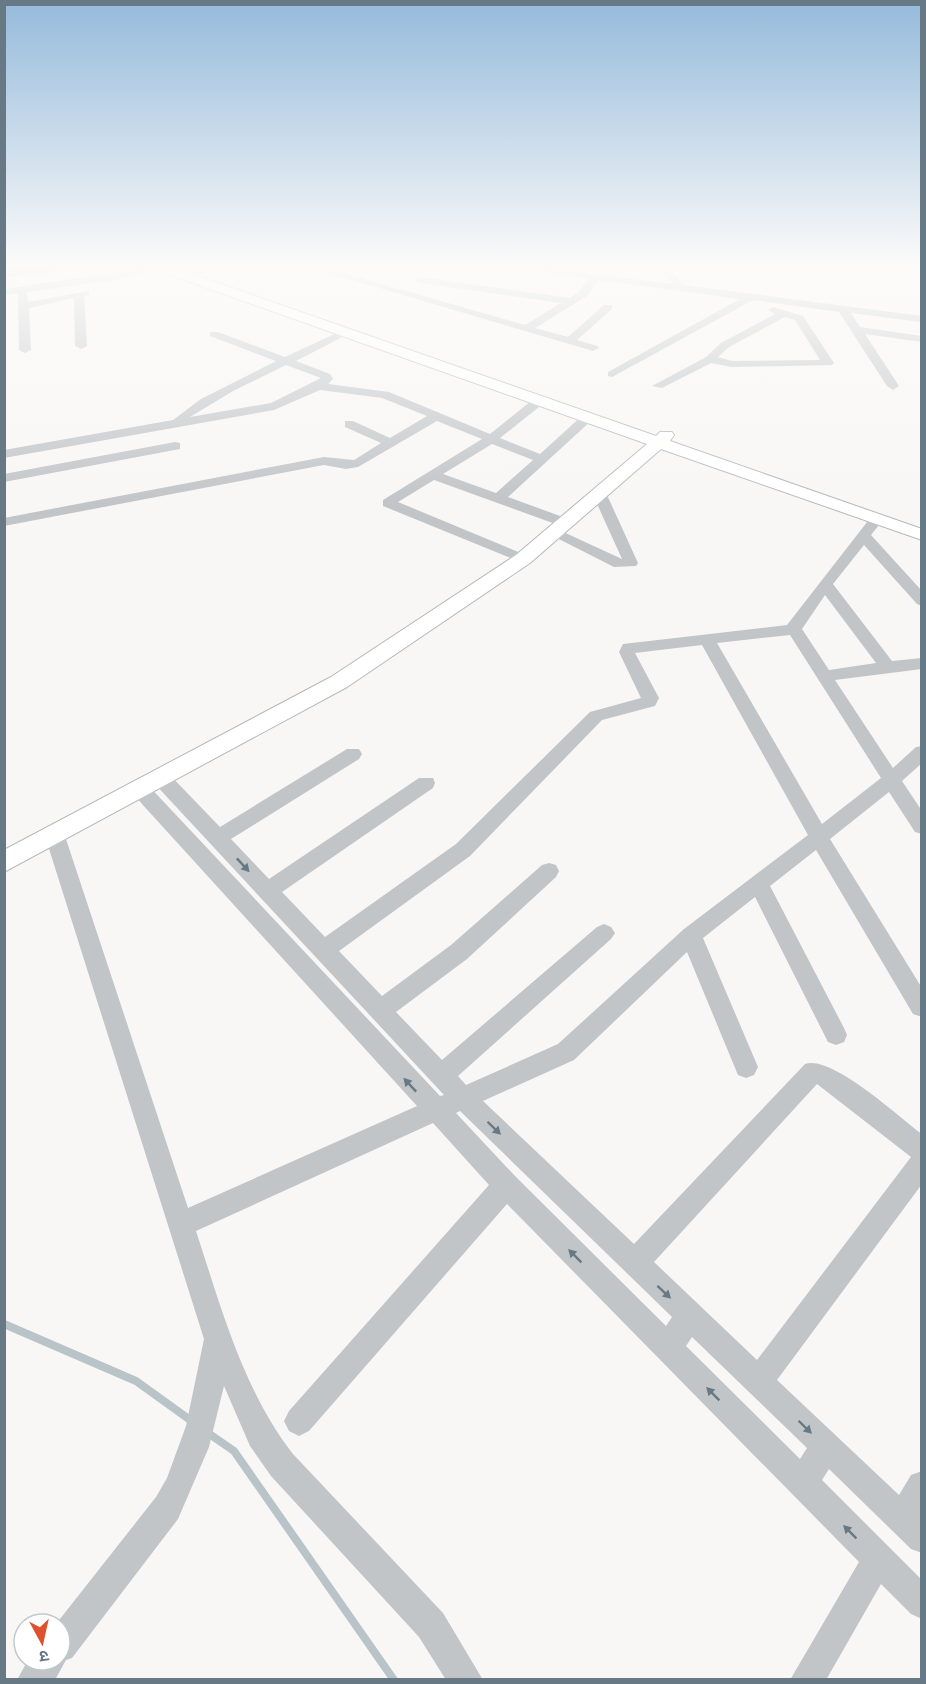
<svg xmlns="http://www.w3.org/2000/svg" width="926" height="1684" font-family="'PT Sans','Noto Sans Devanagari',sans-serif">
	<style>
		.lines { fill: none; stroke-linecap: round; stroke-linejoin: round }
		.stream { stroke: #b8c4c8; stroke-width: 8 }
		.building { fill: #a7b0b6; stroke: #d9d9d7; stroke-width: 1.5 }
		.major-casing { stroke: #b4b9bc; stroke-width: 2 }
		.minor { fill: #c1c5c8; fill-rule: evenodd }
		.major { fill: #fff; fill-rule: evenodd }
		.oneway { fill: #677985 }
	</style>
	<rect width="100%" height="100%" fill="#f8f7f5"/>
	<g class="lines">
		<path class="stream" d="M4 1324 136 1381 193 1422
			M208 1433 234 1451 394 1680"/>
	</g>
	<path class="building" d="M9 268H54L52 273 4 277Z"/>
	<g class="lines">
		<defs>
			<path id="major" d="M157 268H175L656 436 660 432H672L674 435 670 441 922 529V540L661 449 530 563 347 687 4 872V850L331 677 516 555 647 444 159 271Z"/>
		</defs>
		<use href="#major" class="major-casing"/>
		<path class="minor" d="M144 268H160L121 279 27 292 28 302 89 291V295L84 296 87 346 81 349 75 346 74 298 29 308 31 350 25 353 19 350 18 293 4 295V289Z
			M206 268H220L199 276 194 273Z
			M311 268H326L525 325 561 303 420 283 415 280 420 277 570 298 579 292 588 279 520 268H546L674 284 658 268H668L684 285 922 316V322L851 313 860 327 922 336V342L865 334 899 386 893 390 887 386 839 312 753 300 612 377 608 376V372L740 299 598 280 587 296 535 328 568 337 604 305H612V309L577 340 597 346 599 348 593 351Z
			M773 307 803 316 834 363 832 365 732 367 711 363 662 388 652 386 706 357 721 343 775 314 768 310ZM785 317 795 320 820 360 732 361 718 357 729 347Z
			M343 330 352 332 296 361 330 374 333 379 328 384 389 392 490 434 536 397H544V403L500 438 540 454 584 414H592V420L508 497 571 520V526H561L434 480 398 502 528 556 530 559 523 563 383 506V500L482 439 437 421 358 467 346 469 324 465 4 526V518L324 457 354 460 381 443 345 427V421H353L390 438 427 416 382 398 320 390 274 410 4 458V450L173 420 201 399 276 361 210 336V332H218L285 357ZM286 365 321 378 271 403 190 417 233 391ZM492 444 533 460 496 493 443 474Z
			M175 442 180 443V449L4 482V474Z
			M600 491 607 495 638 563 636 566 614 567 547 533 554 529 559 530 622 559 593 495Z
			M876 516 883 520 871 535 922 591V606L917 604 864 545 833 584 892 661 922 658V669L835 680 893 768 916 747 922 746V763L902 781 922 811V834L915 832 889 792 830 839 922 988V1017L913 1014 816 850 770 886 844 1028 847 1035 844 1042 836 1045 828 1042 755 897 703 938 758 1067 754 1075 746 1078 738 1075 687 952 574 1060 483 1101 634 1244 805 1064C831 1054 899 1117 922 1134V1184L777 1380 899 1495 911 1475 922 1471V1553L911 1549 829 1469 822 1480 922 1580V1619L911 1614 881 1584 826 1680H790L859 1562 507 1204 309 1431 299 1436 289 1431 284 1421 289 1411 489 1185 433 1123 196 1231C221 1307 243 1390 293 1454L443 1613 483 1680H446L419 1637 271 1476 250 1446 224 1386 209 1447 178 1519 72 1658 66 1660 55 1680H17L28 1660H60V1624H56L156 1497 167 1478 186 1426 204 1339 44 833 47 828 54 825 61 828 64 833 188 1208 417 1106 132 793 130 788 132 783H146L440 1096 444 1095 153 782 151 777 153 772H167L220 827 347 749H359L362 754 359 759 231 839 269 879 419 778H433L435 783 433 788 282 892 325 937 456 844 590 712 641 698 619 652 623 644 787 625 871 517ZM825 595 876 663 829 670 802 629ZM790 635 881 778 822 824 717 643ZM702 645 808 835 684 929 558 1044 466 1085 458 1076 611 939 615 933 611 927 604 924 597 927 442 1060 396 1012 467 959 556 877 559 871 556 865 549 863 542 865 451 945 382 996 339 951 470 856 602 720 655 706 659 698 635 653ZM817 1084 911 1157 757 1360 654 1262ZM460 1111 672 1317 666 1326 515 1176 456 1113ZM692 1337 807 1448 800 1459 686 1346Z"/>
		<use href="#major" class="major"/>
	</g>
	<defs><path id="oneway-solid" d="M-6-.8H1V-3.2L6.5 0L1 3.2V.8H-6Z" transform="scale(1.5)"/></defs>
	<g class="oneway">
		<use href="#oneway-solid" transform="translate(243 865) rotate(47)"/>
		<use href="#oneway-solid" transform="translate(410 1085) rotate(-133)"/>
		<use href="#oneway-solid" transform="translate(494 1128) rotate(44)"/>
		<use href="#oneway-solid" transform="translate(575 1256) rotate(-135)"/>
		<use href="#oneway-solid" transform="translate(664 1292) rotate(43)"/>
		<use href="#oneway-solid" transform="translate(713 1394) rotate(-135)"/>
		<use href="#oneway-solid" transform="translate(805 1427) rotate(44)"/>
		<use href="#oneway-solid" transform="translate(850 1532) rotate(-135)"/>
	</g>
	<linearGradient id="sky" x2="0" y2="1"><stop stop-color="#95badb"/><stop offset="0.53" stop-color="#fcfbfa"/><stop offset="1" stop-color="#fcfbfa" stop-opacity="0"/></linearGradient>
	<rect width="926" height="504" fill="url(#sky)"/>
	<rect width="926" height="1684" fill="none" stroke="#677985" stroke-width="12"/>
	<g transform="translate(42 1642) rotate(172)"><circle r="28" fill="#ffffff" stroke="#c2c9ce" stroke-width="1.5"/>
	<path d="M0-4.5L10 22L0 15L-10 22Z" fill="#de502e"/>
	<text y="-9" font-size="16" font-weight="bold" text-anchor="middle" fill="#677985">उ</text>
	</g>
</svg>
